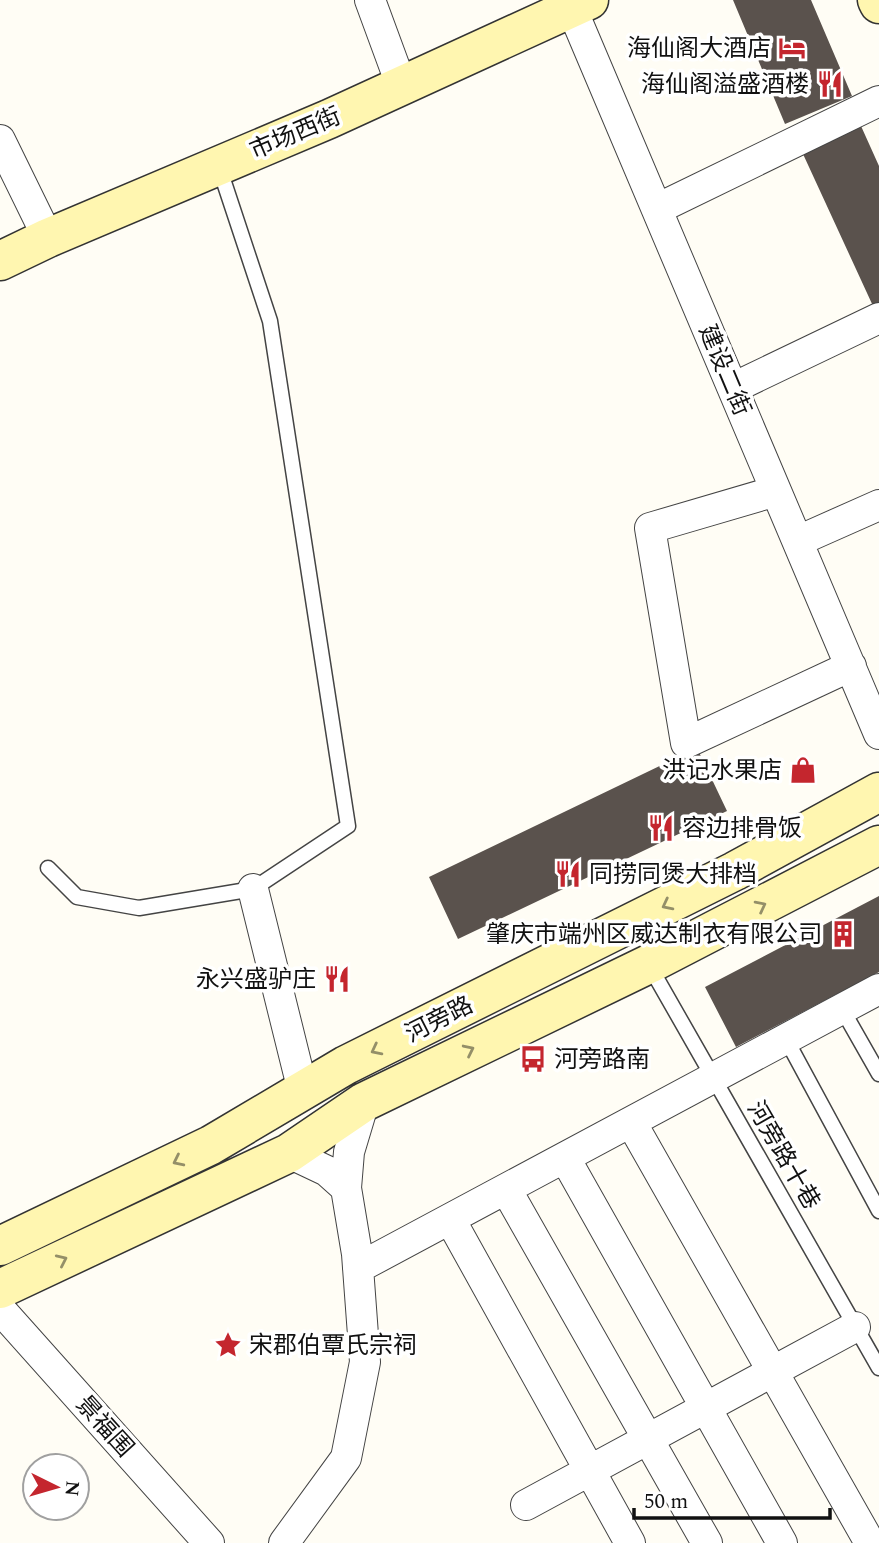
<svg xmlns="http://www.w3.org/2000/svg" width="879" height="1543" font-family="Spectral,'Noto Sans SC',serif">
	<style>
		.building { fill: #5a524d }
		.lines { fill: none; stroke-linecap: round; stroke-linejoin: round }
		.lane-casing { stroke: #444; stroke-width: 17 }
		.street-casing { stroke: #444; stroke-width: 32 }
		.secondary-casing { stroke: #333; stroke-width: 41 }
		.lane { stroke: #fff; stroke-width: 14 }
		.street { stroke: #fff; stroke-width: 30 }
		.secondary { stroke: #fff6b0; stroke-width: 38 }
		.oneway { stroke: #948f68 }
		.labels { text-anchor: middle; stroke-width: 7; stroke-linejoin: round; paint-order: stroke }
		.poi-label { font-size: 24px; fill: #111; stroke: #fff; text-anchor: end }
		.street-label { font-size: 24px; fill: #111; stroke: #fff }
	</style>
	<rect width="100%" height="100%" fill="#fffdf5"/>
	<path class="building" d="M733 0H811L852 96 785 124Z
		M861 126 879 166V304L873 306 803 154Z
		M697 748 727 811 458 939 429 877Z
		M879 896V972L736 1047 705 987Z"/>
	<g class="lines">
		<defs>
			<path id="lane" d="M48 868 77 897 139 908 253 889 348 826 270 321 219 167
				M649 965 879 1368
				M842 1009 879 1074
				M786 1039 879 1211"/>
			<path id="street" d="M370 0 402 87
				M571 7 879 734
				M0 140 48 238
				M657 209 879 101
				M733 388 879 318
				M776 491 650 528 686 743 851 666
				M798 541 879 505
				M253 889 303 1091
				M631 1122 870 1543
				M289 1153 327 1171 346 1188
				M565 1158 782 1543
				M506 1189 707 1543
				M450 1219 630 1543
				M358 1268 879 989
				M0 1309 209 1543
				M526 1505 855 1327
				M284 1543 346 1458 365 1362 357 1254 346 1188 349 1152 364 1102"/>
			<path id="secondary" d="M877 0 879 4
				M0 261 48 238 329 119 589 0
				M0 1246 211 1145 346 1065 735 871 879 792
				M0 1289 289 1153 364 1102 649 964 879 845"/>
		</defs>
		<use href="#lane" class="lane-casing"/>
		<use href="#street" class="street-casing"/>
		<use href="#secondary" class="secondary-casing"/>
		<use href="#lane" class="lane"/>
		<use href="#street" class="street"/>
		<use href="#secondary" class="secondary"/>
	</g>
	<defs><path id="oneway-chevron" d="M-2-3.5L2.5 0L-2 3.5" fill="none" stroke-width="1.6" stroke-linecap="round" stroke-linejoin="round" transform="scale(1.75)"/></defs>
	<g class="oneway">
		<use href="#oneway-chevron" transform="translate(667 905) rotate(153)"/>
		<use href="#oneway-chevron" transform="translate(761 906) rotate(-27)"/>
		<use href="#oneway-chevron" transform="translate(376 1050) rotate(153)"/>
		<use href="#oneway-chevron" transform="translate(469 1050) rotate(-26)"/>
		<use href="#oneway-chevron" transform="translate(178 1161) rotate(154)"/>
		<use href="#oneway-chevron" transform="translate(62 1260) rotate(-25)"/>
	</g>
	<defs>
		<symbol id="hotel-bare" viewBox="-9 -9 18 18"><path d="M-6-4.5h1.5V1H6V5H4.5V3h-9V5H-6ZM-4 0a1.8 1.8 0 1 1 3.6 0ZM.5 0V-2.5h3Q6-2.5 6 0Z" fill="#c4262e" stroke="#fff" stroke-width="2.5" paint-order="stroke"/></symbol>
		<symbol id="restaurant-bare" viewBox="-9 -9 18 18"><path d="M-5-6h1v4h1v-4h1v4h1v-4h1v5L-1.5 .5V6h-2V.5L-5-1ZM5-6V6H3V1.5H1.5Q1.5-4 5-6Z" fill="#c4262e" stroke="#fff" stroke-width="2.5" paint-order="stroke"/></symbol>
		<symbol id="shop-bare" viewBox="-9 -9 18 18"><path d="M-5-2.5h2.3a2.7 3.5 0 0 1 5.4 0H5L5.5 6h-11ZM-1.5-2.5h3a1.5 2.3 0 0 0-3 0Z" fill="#c4262e" stroke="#fff" stroke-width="2.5" paint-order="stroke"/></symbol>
		<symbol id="building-bare" viewBox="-9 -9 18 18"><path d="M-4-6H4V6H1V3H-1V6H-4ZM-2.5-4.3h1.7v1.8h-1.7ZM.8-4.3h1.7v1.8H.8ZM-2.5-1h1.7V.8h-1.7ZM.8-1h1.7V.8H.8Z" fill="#c4262e" stroke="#fff" stroke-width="2.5" paint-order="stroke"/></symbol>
		<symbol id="bus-bare" viewBox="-9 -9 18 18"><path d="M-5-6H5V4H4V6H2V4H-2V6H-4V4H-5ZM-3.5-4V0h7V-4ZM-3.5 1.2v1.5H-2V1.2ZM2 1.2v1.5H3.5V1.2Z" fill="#c4262e" stroke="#fff" stroke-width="2.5" paint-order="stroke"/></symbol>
		<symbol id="sight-bare" viewBox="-9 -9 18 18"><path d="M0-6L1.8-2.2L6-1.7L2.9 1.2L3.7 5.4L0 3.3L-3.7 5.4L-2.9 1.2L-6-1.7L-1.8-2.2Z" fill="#c4262e" stroke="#fff" stroke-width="2.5" paint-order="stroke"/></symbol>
	</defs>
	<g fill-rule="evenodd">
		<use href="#hotel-bare" x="773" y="29" width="38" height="38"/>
		<use href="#restaurant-bare" x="811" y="65" width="38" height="38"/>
		<use href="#shop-bare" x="784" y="751" width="38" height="38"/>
		<use href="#restaurant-bare" x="642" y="809" width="38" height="38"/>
		<use href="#restaurant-bare" x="549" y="855" width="38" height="38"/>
		<use href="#building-bare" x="824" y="915" width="38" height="38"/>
		<use href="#restaurant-bare" x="318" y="960" width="38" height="38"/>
		<use href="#bus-bare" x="514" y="1040" width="38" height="38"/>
		<use href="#sight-bare" x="209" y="1326" width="38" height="38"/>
	</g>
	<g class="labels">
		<g class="poi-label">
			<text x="771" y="56">海仙阁大酒店</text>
			<text x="809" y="92">海仙阁溢盛酒楼</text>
			<text x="782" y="778">洪记水果店</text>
			<text x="682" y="836" text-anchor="start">容边排骨饭</text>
			<text x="589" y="882" text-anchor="start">同捞同煲大排档</text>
			<text x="822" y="942">肇庆市端州区威达制衣有限公司</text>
			<text x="316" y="987">永兴盛驴庄</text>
			<text x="554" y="1067" text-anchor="start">河旁路南</text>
			<text x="249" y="1353" text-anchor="start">宋郡伯覃氏宗祠</text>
		</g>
		<g class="street-label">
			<text transform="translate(295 133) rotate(-23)" y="8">市场西街</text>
			<text transform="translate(725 370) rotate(67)" y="8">建设二街</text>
			<text transform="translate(439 1019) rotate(-27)" y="8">河旁路</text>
			<text transform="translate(784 1155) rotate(60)" y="8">河旁路十巷</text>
			<text transform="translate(105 1426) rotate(48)" y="8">景福围</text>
		</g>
	</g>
	<g transform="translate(56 1487) rotate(95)"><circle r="33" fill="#ffffff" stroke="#a0a0a0" stroke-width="2"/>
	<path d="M0-5L12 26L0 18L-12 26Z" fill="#c4262e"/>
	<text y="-10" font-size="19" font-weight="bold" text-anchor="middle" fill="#111111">N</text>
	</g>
	<path d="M634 1508v10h196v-10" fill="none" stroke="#111111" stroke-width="3.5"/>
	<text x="644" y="1508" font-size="21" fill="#111111" stroke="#ffffff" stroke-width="5" paint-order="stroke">50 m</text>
</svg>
